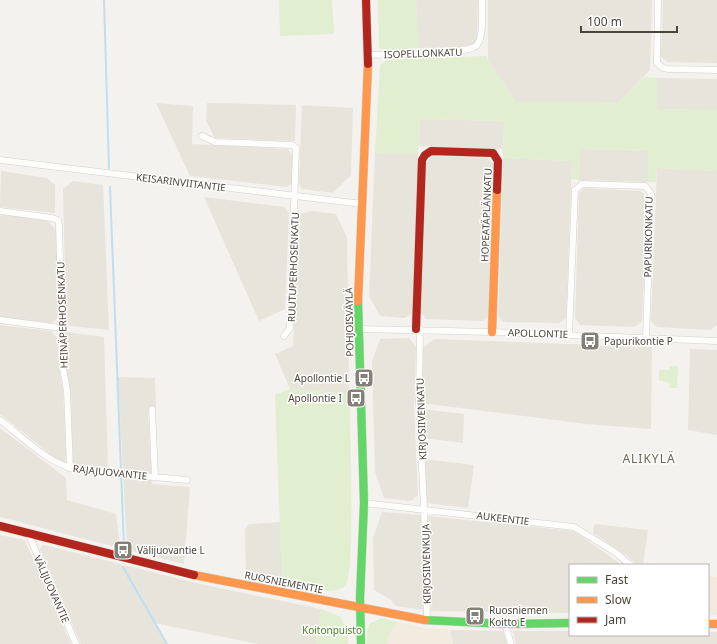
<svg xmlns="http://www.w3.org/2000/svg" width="717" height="644" font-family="'Noto Sans',sans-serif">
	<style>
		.residential { fill: #e7e4dc }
		.commercial { fill: #f3ebdf }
		.green { fill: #e1eecf }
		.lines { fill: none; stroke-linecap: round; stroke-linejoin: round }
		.stream { stroke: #c0ddf1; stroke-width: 2 }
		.street-casing { stroke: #d2d0cb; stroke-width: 7 }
		.fast-casing { stroke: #d3cfc5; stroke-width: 9 }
		.slow-casing { stroke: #d3cfc5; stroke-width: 9 }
		.jam-casing { stroke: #d3cfc5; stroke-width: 9 }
		.street { stroke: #fdfdfc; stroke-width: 6 }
		.fast { stroke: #63d668; stroke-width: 8 }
		.slow { stroke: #ff974d; stroke-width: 8 }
		.jam { stroke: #b3261e; stroke-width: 8 }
		.labels { text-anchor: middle; stroke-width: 3; stroke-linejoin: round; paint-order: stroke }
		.street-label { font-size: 10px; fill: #4b4439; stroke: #fff }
		.poi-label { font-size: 10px; fill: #4b4439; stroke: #fff; text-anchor: start }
		.park-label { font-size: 10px; fill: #4a7f2a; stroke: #fff }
		.quarter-label { font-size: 12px; letter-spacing: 1px; fill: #6e6250; stroke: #fff }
	</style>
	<rect width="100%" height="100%" fill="#f4f2ee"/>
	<path class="residential" d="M416 0H478L477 39 471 47 418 48Z
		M488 0H652L650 70 618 103 516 102 488 61Z
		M663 0H717V63L667 62 661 56Z
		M657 78 717 79V110L657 109Z
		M156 103 193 106 192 144 288 149 292 155V183L287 187 190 176Z
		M207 103 296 105 295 141 215 138 206 121Z
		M302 105 353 108 351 175 333 193 302 189 299 184Z
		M420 119 504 121 503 149 419 146Z
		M580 149 649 151 648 182 579 180Z
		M375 153 418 154 413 313 405 318 380 316 369 296Z
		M432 156 488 158 494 165 489 316 482 321 426 319 421 313 427 162Z
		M503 158 572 161 566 318 559 323 503 322 498 316Z
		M657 168 717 171V325L711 330 657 327 651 321Z
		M1 171 47 178 55 185V213L0 207Z
		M73 181 103 185 109 330 70 326 66 320 63 189Z
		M584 188 641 191 647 198 642 322 634 327 580 325 575 318 579 193Z
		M204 197 284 207 289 213 285 309 259 321Z
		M312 211 336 214 347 238 349 394 290 389 275 354 293 346 299 214Z
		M2 215 47 220 56 230 59 317 52 323 0 318V216Z
		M0 325 51 331 58 339 59 367 63 392 66 456 65 462 55 458 0 414Z
		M66 332 104 337 108 468 77 466 73 463 71 392 66 376Z
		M409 338 416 347 414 408 418 495 411 501 384 498 375 472 372 361 380 339Z
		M434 339 652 347 651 429 586 424 421 403 423 348Z
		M690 349 717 350V435L688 430Z
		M118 377 155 378 156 409 148 410 152 484 190 487 184 564 127 550Z
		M422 409 464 414 463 443 423 438Z
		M0 428 66 478 67 500 116 514 120 548 0 517Z
		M424 459 474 465 468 508 426 503Z
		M382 512 421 515 424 610 396 606 391 600 374 590 373 537Z
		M428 516 574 531 622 565H570V613L431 611Z
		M280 522 282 583 246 576 245 529 249 524Z
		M594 524 648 530 643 565H637L627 556 593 533Z
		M0 535 24 540 26 543 71 644H0Z
		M44 545 196 583 321 609 316 644H259L154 623 166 644H81L40 550 41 546Z
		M450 630 503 631 507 644H453Z
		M513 631H570V635H708V632H717V644H516Z"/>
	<path class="commercial" d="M708 576 717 577V615H708Z
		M397 622 425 628 450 630 453 644H387L389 634Z"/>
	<path class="green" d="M279 0H332L334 34 280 36Z
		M378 0H416L418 48 385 51 379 47Z
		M487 56 488 61 516 102 618 103 644 77 657 78V109L717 110V171L657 168 656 182H648L649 151 580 149 579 180 571 179 572 161 503 158 504 121 420 119 418 154 375 153 380 65 388 59Z
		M670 366H678L677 388H670L669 383 659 380V370H669Z
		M290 389 349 394C350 418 356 577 345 586 332 597 297 586 282 583L275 395Z
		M321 609 341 617 347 631 348 644H316Z
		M382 618 397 622 389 634 387 644H367V631L370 623Z"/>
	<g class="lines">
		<path class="stream" d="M104 0 109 168
			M110 187 124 548
			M123 567 167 644"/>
		<defs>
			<path id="street" d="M658 0 657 63 663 68 669 69 717 70
				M368 55C386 54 468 56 477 45 484 37 482 11 482 0
				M202 136 215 142 292 145 296 148 290 328 284 336
				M0 160 362 204
				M0 211 52 218 58 220 59 225 63 368 67 391 70 468
				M0 320 61 328
				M359 329 492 332 717 341
				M420 329 419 401 424 509 427 620
				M569 335 575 190 582 184 645 186 651 194 646 338
				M152 409 155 477
				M0 420C25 439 46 462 77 470L187 480
				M364 503 574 527 615 552 630 565
				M28 533 76 644
				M505 624 511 644"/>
			<path id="fast" d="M358 301 364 503 360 598 361 644
				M425 620 505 624 570 623"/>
			<path id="slow" d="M358 301 368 64
				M492 332 497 190
				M194 575 425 620
				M708 624H717"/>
			<path id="jam" d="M366 0 368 64
				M416 329 422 160 425 155 431 151 493 153 498 161 497 190
				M0 526 194 575"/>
		</defs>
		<use href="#street" class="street-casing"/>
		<use href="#fast" class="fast-casing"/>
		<use href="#slow" class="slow-casing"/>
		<use href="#jam" class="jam-casing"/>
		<use href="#street" class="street"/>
		<use href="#fast" class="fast"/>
		<use href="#slow" class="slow"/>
		<use href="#jam" class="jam"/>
	</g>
	<defs>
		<symbol id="bus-square" viewBox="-11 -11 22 22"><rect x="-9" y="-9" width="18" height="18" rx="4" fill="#868178" stroke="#fff"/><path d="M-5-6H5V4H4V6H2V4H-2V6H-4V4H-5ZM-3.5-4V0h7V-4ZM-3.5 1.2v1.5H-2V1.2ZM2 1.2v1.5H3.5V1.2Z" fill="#fff"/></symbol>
	</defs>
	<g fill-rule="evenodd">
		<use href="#bus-square" x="579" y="330" width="22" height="22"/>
		<use href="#bus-square" x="353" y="367" width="22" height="22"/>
		<use href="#bus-square" x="345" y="387" width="22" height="22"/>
		<use href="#bus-square" x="112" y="539" width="22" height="22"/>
		<use href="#bus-square" x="464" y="605" width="22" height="22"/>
	</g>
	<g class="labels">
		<g class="street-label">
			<text transform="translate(423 53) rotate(-2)" y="4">ISOPELLONKATU</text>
			<text transform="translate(181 182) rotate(7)" y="4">KEISARINVIITANTIE</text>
			<text transform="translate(486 215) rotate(-88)" y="4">HOPEATÄPLÄNKATU</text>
			<text transform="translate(648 237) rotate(-89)" y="4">PAPURIKONKATU</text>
			<text transform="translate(293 267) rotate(-88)" y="4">RUUTUPERHOSENKATU</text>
			<text transform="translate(62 315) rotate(-92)" y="4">HEINÄPERHOSENKATU</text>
			<text transform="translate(349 322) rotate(-91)" y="4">POHJOISVÄYLÄ</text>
			<text transform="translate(538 333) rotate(2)" y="4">APOLLONTIE</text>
			<text transform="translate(421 419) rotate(-92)" y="4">KIRJOSIIVENKATU</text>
			<text transform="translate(110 472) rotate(6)" y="4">RAJAJUOVANTIE</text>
			<text transform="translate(503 518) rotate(7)" y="4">AUKEENTIE</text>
			<text transform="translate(426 564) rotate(-91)" y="4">KIRJOSIIVENKUJA</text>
			<text transform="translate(284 582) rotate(11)" y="4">RUOSNIEMENTIE</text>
			<text transform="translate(52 589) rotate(66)" y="4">VÄLIJUOVANTIE</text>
		</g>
		<g class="poi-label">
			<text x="604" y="345">Papurikontie P</text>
			<text x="350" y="382" text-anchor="end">Apollontie L</text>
			<text x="342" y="402" text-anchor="end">Apollontie I</text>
			<text x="137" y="554">Välijuovantie L</text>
			<text x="489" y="614">Ruosniemen<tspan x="489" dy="12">Koitto E</tspan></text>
		</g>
		<g class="park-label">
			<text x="332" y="634">Koitonpuisto</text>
		</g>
		<g class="quarter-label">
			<text x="649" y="463">ALIKYLÄ</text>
		</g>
	</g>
	<rect x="569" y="564" width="140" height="72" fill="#ffffff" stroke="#b7b4b0"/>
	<rect x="577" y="577" width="20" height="6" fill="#63d668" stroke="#b7b4b0"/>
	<text x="605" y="584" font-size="12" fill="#4b4439">Fast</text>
	<rect x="577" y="597" width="20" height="6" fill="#ff974d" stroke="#b7b4b0"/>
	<text x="605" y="604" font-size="12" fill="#4b4439">Slow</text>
	<rect x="577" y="617" width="20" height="6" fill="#b3261e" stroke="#b7b4b0"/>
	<text x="605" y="624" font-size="12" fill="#4b4439">Jam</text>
	<path d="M581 26v6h96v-6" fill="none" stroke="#4b4439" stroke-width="2"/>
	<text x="587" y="26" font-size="12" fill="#4b4439" stroke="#ffffff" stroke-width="3" paint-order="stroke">100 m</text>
</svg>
